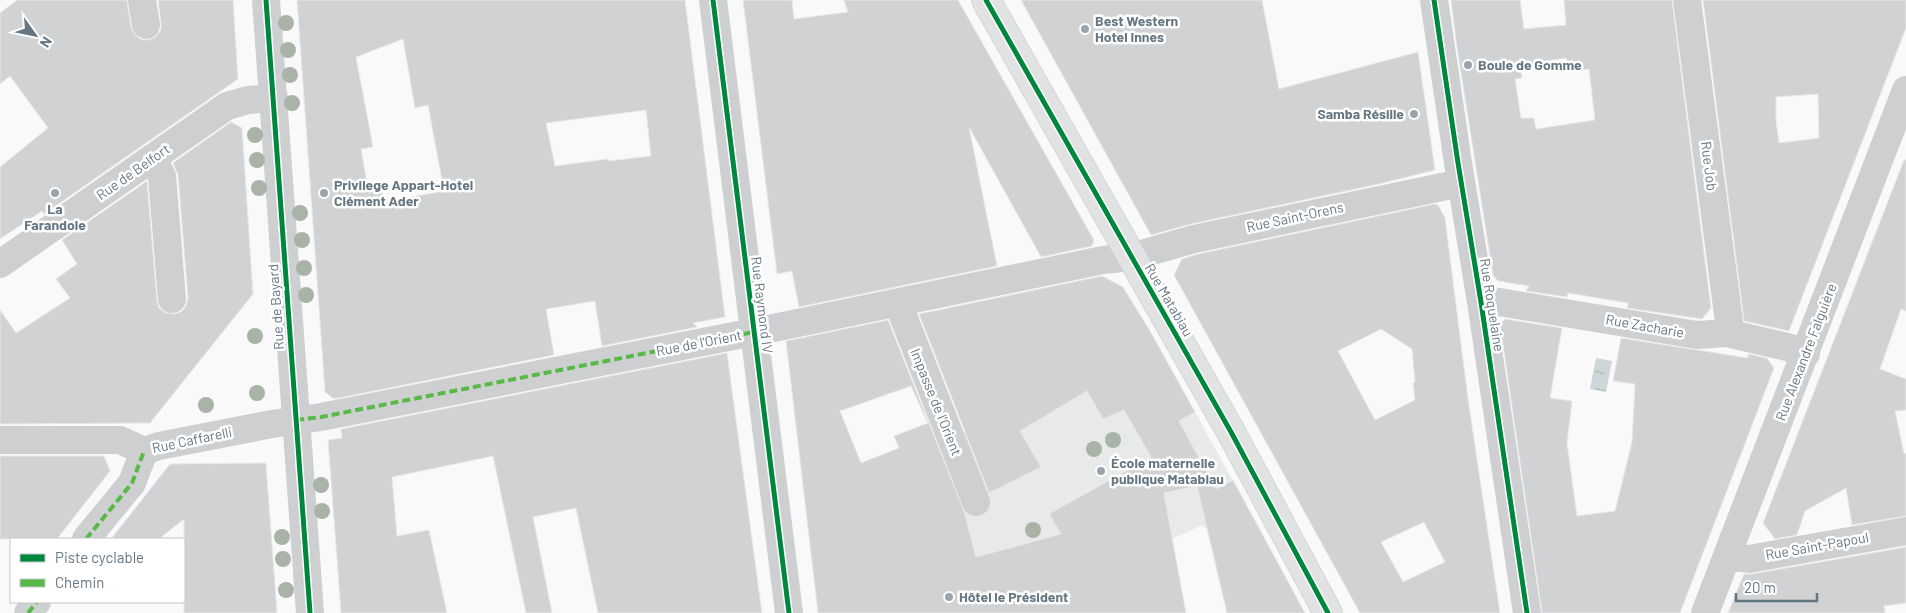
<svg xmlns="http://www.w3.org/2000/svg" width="1906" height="613" font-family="Barlow,sans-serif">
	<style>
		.built { fill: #e8e9e9 }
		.water { fill: url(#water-ripples) }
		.building { fill: #d0d2d3; stroke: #e8e8e8; fill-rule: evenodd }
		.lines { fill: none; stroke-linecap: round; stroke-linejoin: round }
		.major-casing { stroke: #d5d6d7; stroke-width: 30 }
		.minor { stroke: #cecfd0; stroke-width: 28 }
		.major { stroke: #e1e2e2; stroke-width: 28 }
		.quiet { stroke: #58b947; stroke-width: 4; stroke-dasharray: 8 4; stroke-linecap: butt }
		.cycleway-casing { stroke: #fff; stroke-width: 8 }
		.cycleway { stroke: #00873e; stroke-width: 5 }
		.tree { fill: #a9b3a7 }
		.poi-dot { fill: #99a4ac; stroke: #fff; stroke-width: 2 }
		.labels { text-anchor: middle; stroke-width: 5; stroke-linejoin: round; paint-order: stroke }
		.poi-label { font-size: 14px; font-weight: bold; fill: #657683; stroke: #fff; text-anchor: start }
		.street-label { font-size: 14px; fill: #657683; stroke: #fff }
	</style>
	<defs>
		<pattern id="water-ripples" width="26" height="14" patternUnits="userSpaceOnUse" patternTransform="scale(1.25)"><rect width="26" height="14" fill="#ced6d9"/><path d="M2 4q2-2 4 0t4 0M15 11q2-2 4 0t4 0" fill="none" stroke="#abb2b5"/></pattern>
	</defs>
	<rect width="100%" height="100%" fill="#f9f9f9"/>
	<path class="built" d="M1073 366 1104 418 1124 410 1178 381 1249 510 1205 528 1202 525 1172 539 983 583 963 507 968 505 959 435Z"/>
	<path class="water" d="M1596 358 1612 361 1606 392 1590 389Z"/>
	<path class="building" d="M17 0H127L131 27 134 34 140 39 148 40 155 37 161 30V23L158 0H233L238 79 44 214 42 211 0 239V167L48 128 10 76 0 84V13Z
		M297 0H685L725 317 693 323 697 327 602 346 595 301 546 309 554 355 334 399 325 392ZM403 39 415 108 428 105 444 191 384 202 381 187 368 189 361 149 373 147 356 57ZM646 110 651 156 609 161 608 159 555 166 546 123Z
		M743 0H792L794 19 848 12 844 0H958L1094 240 1092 246 1041 257 969 127 997 266 799 307 792 271 777 274Z
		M1021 0H1262L1279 89 1418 52 1435 170 1379 184 1191 224 1151 235Z
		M1451 0H1520L1524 29 1566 25 1564 0H1672L1711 308 1702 319 1627 308 1628 303 1568 293 1567 297 1526 291 1529 286 1498 281 1493 275 1456 41ZM1566 58 1568 72 1589 69 1595 120 1536 129 1534 118H1521L1515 79 1522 78 1521 65Z
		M1703 0H1906V28L1789 331 1744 321ZM1818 94 1819 138 1779 143 1776 121V97Z
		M231 122 242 128 253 294 150 423 0 424V310L16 333 70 298 56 279 77 264 62 240 147 181 157 301 159 308 166 313 174 314 181 312 186 306 188 298 178 175 173 163Z
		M1904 160H1906V311L1901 309 1880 369 1906 379V410L1895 411 1904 454 1906 453V516L1852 525 1846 488 1805 511 1797 535 1775 539 1763 523Z
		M1435 204 1438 205 1445 218 1468 399 1500 613H1360L1174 275 1182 259 1198 254ZM1381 329 1412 349 1415 382 1413 383 1415 400 1375 420 1338 351ZM1424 522 1445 562 1403 582 1381 542Z
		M1102 276 1123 287 1150 331 1195 412 1179 421 1216 489 1233 480 1305 613H1227L1197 486 1164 493 1186 613H818L786 341 888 320 964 511 976 557 1061 534 1049 514 1151 457 1124 410 1103 419 1087 391 1020 431 1041 467 989 493 919 314ZM911 386 928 423 894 436 899 448 861 463 840 411Z
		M1505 319 1562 328 1550 398 1572 401 1567 443 1577 516 1615 511 1632 442 1635 384 1613 381 1621 338 1748 358V354L1767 358 1774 368 1680 613H1542L1500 324Z
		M727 353 762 613H598L576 508 533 517 552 613H526L493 456 392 477 397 536 429 530 447 613H341L328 440 342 438 341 429Z
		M0 456H104L110 471 57 539H0Z
		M266 463 277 613H184V519L159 539H111L170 464Z
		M1906 547V603L1884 606 1885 613H1728L1744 574H1752Z"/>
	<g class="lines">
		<defs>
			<path id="major" d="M986 0 1231 432 1328 613"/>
		</defs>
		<use href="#major" class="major-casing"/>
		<path class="minor" d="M142 0 146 25
			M266 0 310 613
			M713 0 789 613
			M1434 0 1458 163 1481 302 1527 613
			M1687 0 1729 322 1727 333
			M153 159 162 176 172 299
			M0 264 227 106 248 100 274 98
			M1481 302 1493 301 1697 335 1727 333 1787 347 1806 354
			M898 303 976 502
			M0 440H120L144 451 159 446 272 424 321 417 754 332 1103 260 1131 257 1194 239 1461 183
			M86 539 132 483 144 451
			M1727 556 1749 559 1906 531
			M28 613 37 602
			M1705 613C1772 439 1840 265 1906 90"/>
		<use href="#major" class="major"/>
		<path class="quiet" d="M296 420 321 417 754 332
			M86 539 132 483 144 451
			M28 613 37 602"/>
		<defs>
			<path id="cycleway" d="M266 0 310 613
				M713 0 789 613
				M986 0 1231 432 1328 613
				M1434 0 1458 163 1481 302 1527 613"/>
		</defs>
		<use href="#cycleway" class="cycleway-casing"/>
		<use href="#cycleway" class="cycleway"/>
	</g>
	<g class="tree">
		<circle cx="286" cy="23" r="8"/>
		<circle cx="288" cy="50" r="8"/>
		<circle cx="290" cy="75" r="8"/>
		<circle cx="292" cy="103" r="8"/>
		<circle cx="255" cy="135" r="8"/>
		<circle cx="257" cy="160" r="8"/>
		<circle cx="259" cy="188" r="8"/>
		<circle cx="300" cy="213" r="8"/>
		<circle cx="302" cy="240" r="8"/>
		<circle cx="304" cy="268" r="8"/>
		<circle cx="306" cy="295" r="8"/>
		<circle cx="255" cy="336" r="8"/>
		<circle cx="257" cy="393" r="8"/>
		<circle cx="206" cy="405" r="8"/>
		<circle cx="1113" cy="440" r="8"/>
		<circle cx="1094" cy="449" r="8"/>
		<circle cx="321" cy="485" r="8"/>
		<circle cx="322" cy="511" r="8"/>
		<circle cx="1033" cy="530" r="8"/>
		<circle cx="282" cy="537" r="8"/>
		<circle cx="283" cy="559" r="8"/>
		<circle cx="286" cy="590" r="8"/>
	</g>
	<g class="poi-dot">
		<circle cx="1085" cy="29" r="5"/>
		<circle cx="1468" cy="65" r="5"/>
		<circle cx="1414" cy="114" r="5"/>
		<circle cx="55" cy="193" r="5"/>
		<circle cx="324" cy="193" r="5"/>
		<circle cx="1101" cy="471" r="5"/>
		<circle cx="949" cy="597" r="5"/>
	</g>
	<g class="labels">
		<g class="poi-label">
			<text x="1095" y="26">Best Western<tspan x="1095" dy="16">Hotel Innes</tspan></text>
			<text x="1478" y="70">Boule de Gomme</text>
			<text x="1404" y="119" text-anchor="end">Samba Résille</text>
			<text x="334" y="190">Privilege Appart-Hotel<tspan x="334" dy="16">Clément Ader</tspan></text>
			<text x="55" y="214" text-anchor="middle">La<tspan x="55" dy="16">Farandole</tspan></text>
			<text x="1111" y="468">École maternelle<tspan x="1111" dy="16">publique Matabiau</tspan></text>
			<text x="959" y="602">Hôtel le Président</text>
		</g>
		<g class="street-label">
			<text transform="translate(1709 166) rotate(83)" y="5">Rue Job</text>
			<text transform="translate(133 172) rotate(-35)" y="5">Rue de Belfort</text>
			<text transform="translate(1295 217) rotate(-12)" y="5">Rue Saint-Orens</text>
			<text transform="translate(1169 300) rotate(60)" y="5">Rue Matabiau</text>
			<text transform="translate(762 305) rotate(83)" y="5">Rue Raymond IV</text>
			<text transform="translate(1492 305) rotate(81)" y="5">Rue Roquelaine</text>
			<text transform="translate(276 307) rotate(-94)" y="5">Rue de Bayard</text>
			<text transform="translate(1645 326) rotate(10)" y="5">Rue Zacharie</text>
			<text transform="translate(699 343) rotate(-11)" y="5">Rue de l'Orient</text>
			<text transform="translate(1806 352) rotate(-69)" y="5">Rue Alexandre Falguière</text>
			<text transform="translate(936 402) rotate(68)" y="5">Impasse de l'Orient</text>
			<text transform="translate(192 440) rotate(-12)" y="5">Rue Caffarelli</text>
			<text transform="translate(1817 546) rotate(-10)" y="5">Rue Saint-Papoul</text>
		</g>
	</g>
	<rect x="10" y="538" width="175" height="65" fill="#ffffff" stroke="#c1c8cd"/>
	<rect x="20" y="554" width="25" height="8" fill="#00873e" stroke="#c1c8cd"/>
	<text x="55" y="563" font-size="15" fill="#657683">Piste cyclable</text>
	<rect x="20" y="579" width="25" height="8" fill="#58b947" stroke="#c1c8cd"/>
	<text x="55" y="588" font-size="15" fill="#657683">Chemin</text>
	<g transform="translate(35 35) rotate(123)" stroke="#ffffff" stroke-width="4" paint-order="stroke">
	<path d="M0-4L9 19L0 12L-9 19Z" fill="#657683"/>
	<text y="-8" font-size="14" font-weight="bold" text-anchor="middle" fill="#657683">N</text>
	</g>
	<path d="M1736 593v8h81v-8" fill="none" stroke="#657683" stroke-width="2.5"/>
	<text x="1744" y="593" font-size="15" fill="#657683" stroke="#ffffff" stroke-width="4" paint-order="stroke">20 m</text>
</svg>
